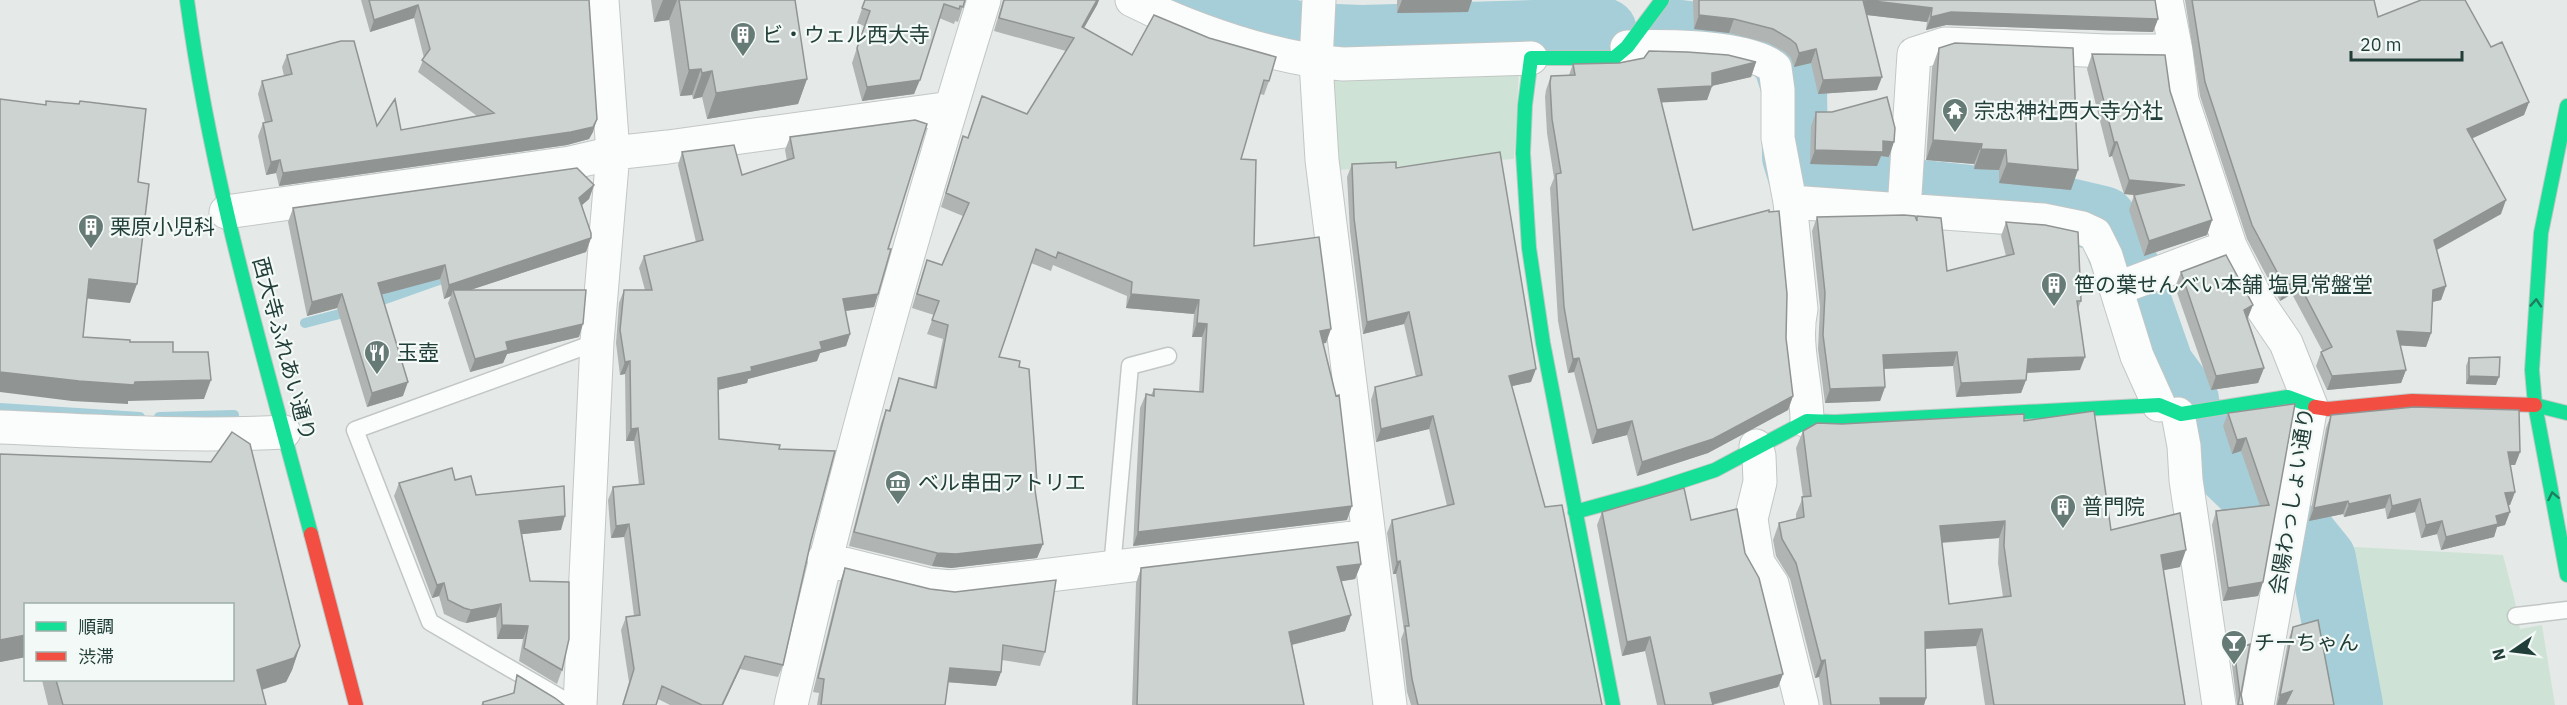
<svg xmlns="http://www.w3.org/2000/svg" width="2567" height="705" font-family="'IBM Plex Sans','Noto Sans JP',sans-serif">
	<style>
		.green { fill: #cee3d6 }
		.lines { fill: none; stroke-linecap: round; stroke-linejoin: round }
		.stream { stroke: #a5ced9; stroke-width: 10 }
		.river { stroke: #a5ced9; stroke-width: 66 }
		.lane-casing { stroke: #c2c7c5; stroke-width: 19 }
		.street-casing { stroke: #c2c7c5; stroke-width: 35 }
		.fast-casing { stroke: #c0c8c5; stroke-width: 16 }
		.jam-casing { stroke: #c0c8c5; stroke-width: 16 }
		.lane { stroke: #fbfcfc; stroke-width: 16 }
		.street { stroke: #fbfcfc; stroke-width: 33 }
		.fast { stroke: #16e098; stroke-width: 14 }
		.jam { stroke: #f24e42; stroke-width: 14 }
		.wall { fill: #b0b5b4; fill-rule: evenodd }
		.shaded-wall { fill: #909492 }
		.building { fill: #cdd3d1; stroke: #909492; stroke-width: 1.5; fill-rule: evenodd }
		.oneway { stroke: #1d7f5f }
		.labels { text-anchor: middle; stroke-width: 4.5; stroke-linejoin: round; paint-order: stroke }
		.poi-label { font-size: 21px; fill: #223e39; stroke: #f3f9f6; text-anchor: start }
		.street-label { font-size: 21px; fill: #223e39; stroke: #f3f9f6 }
	</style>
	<rect width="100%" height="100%" fill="#e5eae8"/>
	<path class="green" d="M1519 70 1514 159 1337 170 1332 75Z
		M2337 546 2503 555 2514 597 2520 629 2542 625 2555 705H2377Z"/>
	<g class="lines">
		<path class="stream" d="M371 304 453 275
			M305 323 351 311
			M0 408 140 417
			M159 417 234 415"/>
		<path class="river" d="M1200 0 1261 24 1293 33
			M1672 32 1768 44 1785 59 1794 87 1795 157 1800 173 1812 183 1893 190
			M1335 37 1362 38 1604 31
			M1914 192 2052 207 2103 219 2113 233 2130 276
			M2134 289 2161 366 2186 400
			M2199 425 2227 469 2276 516
			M2306 538 2323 559 2350 705"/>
		<defs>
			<path id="lane" d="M1112 568 1130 366 1168 356
				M2516 616 2567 610
				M573 705 430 622 355 430 597 342"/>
			<path id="street" d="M1132 0C1191 30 1276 59 1343 64L1531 58
				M1319 0 1316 62 1322 160 1390 705
				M2166 0 2176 51 2182 100 2230 246 2258 302 2286 343 2311 406 2257 705
				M1627 47C1663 46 1748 45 1775 68L1778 90V138L1790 202 1801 309C1793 345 1807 384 1807 421
				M1790 202 2043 220 2082 228 2095 234 2106 256 2137 356 2159 405
				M1904 210 1914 54 1945 44 2107 51H2176
				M226 212 570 163 613 153 668 147 951 108
				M2116 289 2230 246
				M2178 414 2184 446 2186 480 2219 705
				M0 427C95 431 189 437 284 432
				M1756 446 1759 456 1760 482 1751 519 1758 563 1772 584 1802 705
				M824 559 929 585 951 587 1369 536
				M580 705 597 342 613 153 602 0
				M791 705C845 467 912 233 984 0"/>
			<path id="fast" d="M187 0C211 181 264 357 311 534
				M2567 106 2541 233 2532 370 2535 405 2567 575
				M2535 405 2567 413
				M1575 512 1648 492 1715 470 1807 421 1835 422 2159 405 2181 414 2288 397 2315 407
				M1613 705 1543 343 1529 248 1523 153 1525 105 1531 58H1614L1627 47 1662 0"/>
			<path id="jam" d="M2315 407 2328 409 2412 401 2535 405
				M311 534 356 705"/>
		</defs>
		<use href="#lane" class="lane-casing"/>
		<use href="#street" class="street-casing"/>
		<use href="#fast" class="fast-casing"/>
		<use href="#jam" class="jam-casing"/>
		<use href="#lane" class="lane"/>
		<use href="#street" class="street"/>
		<use href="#fast" class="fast"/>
		<use href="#jam" class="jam"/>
	</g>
	<path class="wall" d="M361 0H589L593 132 589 139 567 145 279 186 276 173 266 175 258 136 263 123H265L258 94 262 81 284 76 282 67 287 55 377 126 401 130 477 116 418 72 424 58 414 18 370 32Z
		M651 0H795L807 79 798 104 707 119 702 97 693 99 692 95 680 96 669 20 654 22Z
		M865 0H965L958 22 955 21 954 24 939 18 914 94 862 101 852 63 864 26 857 23Z
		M1003 0H1099L1097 5 1084 28 1132 55 1154 15 1269 81 1264 95 1260 94 1241 159 1254 246 1326 343H1323L1347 520 1133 546 1140 408 1146 394 1151 395 1154 389 1199 392 1202 337H1192L1194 314 1126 308 1127 296 1053 265 1051 271 1031 263 999 357 1019 367 1037 482 1035 489 1043 544 1037 558 951 568 932 566 849 546 881 423 886 410H889L899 378 933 388 943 339 927 334 934 315 912 308 922 274 927 260 942 265 963 216 941 207 963 136 968 138 1027 114 1066 51 994 31Z
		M1397 0H1472L1468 12 1397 13Z
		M1693 0H2155L2158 19 2153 32 1946 25 1926 30 1927 22 1867 15 1877 90 1818 94 1811 63 1794 67 1791 58 1785 52 1768 43 1729 33 1694 29Z
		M2185 0H2374L2378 17 2491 47 2529 102 2524 115 2472 138 2501 214 2437 250 2446 286 2441 300 2432 302 2431 333 2426 347 2400 345 2406 370 2401 383 2327 390 2316 366 2321 352H2323L2292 294 2280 301 2247 239 2200 96Z
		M1939 48 2071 190 1999 183V170L1974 169V164L1926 160 1932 68Z
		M2092 54 2170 91 2212 220 2207 235 2144 256 2129 210 2134 195 2124 194 2112 156 2109 157 2087 69Z
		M1756 62 1751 77 1712 86 1707 100 1661 102 1693 230 1786 338 1793 396 1788 410 1708 453 1637 476 1627 435 1592 444 1574 372 1568 373 1558 321 1550 188 1554 178 1547 133 1545 97 1546 90 1551 76 1569 75 1573 64Z
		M1816 112 1889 157 1881 156 1877 166 1810 164 1811 126Z
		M790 137 888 249 878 294 874 307 845 311 850 334 846 346 820 353 817 361 748 379 747 383 718 390 719 439 779 449 811 541 783 665 778 677 740 669 723 705H670L658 699 656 705H622L629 682 621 630 626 617 634 616 624 537 611 538 608 500 613 487 639 485 634 441H626L625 374 620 375 616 343 619 303 624 290H645L639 268 644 256 696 242 678 165 682 152 742 175 787 161 785 150Z
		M1352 164 1396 168 1531 382 1511 386 1545 507 1602 705H1411L1407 692 1401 639 1404 631 1396 574H1393L1387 533 1392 520 1447 506 1429 429 1376 442 1371 400 1375 387 1416 377 1404 324 1363 334 1350 231 1347 177Z
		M594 185 589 199 582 205 591 238 586 252 470 290 579 337 507 354 503 363 470 372 448 303 451 296 444 299 440 279 382 294 403 396 367 407 337 308 307 316 288 222 293 208Z
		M1917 216 1947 271 2006 256 2001 236 2006 222 2081 301 2078 309 2080 370 2027 373 2026 380 2021 393 1956 397 1953 366 1884 369 1885 387 1880 401 1825 403 1818 349 1820 307 1812 231 1817 217 1916 219Z
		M2181 272 2248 319 2264 368 2258 383 2211 390 2175 287Z
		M2469 358 2496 385 2466 384V366Z
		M2293 404 2263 582 2258 596 2223 601 2212 525 2216 511 2260 506 2241 451 2232 454 2223 426 2228 413Z
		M2331 415 2520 452 2515 465H2510L2515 492 2510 505H2508L2505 525 2497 527 2494 537 2441 550 2437 534 2421 538 2415 512 2387 519 2385 508 2344 517 2343 514 2309 521 2326 428Z
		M2024 421 2111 530 2180 567 2163 570 2185 705H1985L1976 646 1925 649 1926 698 1924 705H1823L1819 677 1815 678 1790 579 1776 556 1773 540 1779 523 1796 519V514L1803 497 1796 448 1803 431 1842 424ZM1999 538 1998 563 2003 597 1949 604 1942 543Z
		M0 454 300 646 292 670 286 682 262 690 266 705H48L42 680H232L26 604V657L0 662Z
		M455 480 476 495 561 530 522 534 530 581 562 670 557 684 519 661 523 639H497L496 617 466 623 459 621 444 614 439 596 432 598 394 496 399 483Z
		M1602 512 1691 520 1745 553 1783 674 1778 687 1713 705H1657L1645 651 1622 656 1597 525Z
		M1361 564 1355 579 1341 581 1351 615 1345 631 1292 645 1304 705H1132L1136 583 1141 568Z
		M845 568 1045 652 1040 666 1002 660 1001 672 996 686 948 682 945 705H817L819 693 813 692 840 582Z
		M2293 627 2334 705H2276L2288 641Z
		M2234 649 2242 704 2243 705H2237L2231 657Z
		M517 675 564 705H481L483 702 513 694Z"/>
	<path class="shaded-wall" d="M663 0H677L669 20 654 22Z
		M1097 0H1099L1097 5 1077 40 1082 27Z
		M1402 0H1472L1468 12 1397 13Z
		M1863 0 1932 8 1927 22 1858 14Z
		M418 5 414 18 370 32 374 20Z
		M1951 12 2158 19 2153 32 1946 25 1926 30 1931 17Z
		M1699 15 1734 19 1729 33 1694 29Z
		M1816 49 1811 63 1794 67 1799 53Z
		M1756 62 1751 77 1711 86H1712L1707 100 1653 103 1658 89 1712 73Z
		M701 69 692 95 680 96 689 70Z
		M712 71 702 97 693 99 702 73Z
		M1882 77 1877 90 1818 94 1823 80Z
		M807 79 798 104 707 119 716 93Z
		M920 80 914 94 862 101 867 87Z
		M2529 102 2524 115 2462 143 2467 129Z
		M597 119 593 132 589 139 567 145 279 186 283 173Z
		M1933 140 1982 144 1974 164 1926 160Z
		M1883 141 1894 142 1889 157 1881 156 1877 166 1810 164 1815 150Z
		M2114 142H2117L2112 156 2109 157Z
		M1981 149 2006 150 1999 170 1974 169Z
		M280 160 276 173 266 175 271 162Z
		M2007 163 2078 170 2071 190 1999 183Z
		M2129 180 2185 185 2179 199 2124 194Z
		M594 185 589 199 574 212 579 198Z
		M2506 200 2501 214 2429 254 2434 240Z
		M2212 220 2207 235 2144 256 2149 241Z
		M591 238 586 252 455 295 453 290 451 296 444 299 449 285Z
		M445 265 440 279 373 297 378 283Z
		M89 279 137 284 130 303 82 298Z
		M2297 280 2292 294 2280 301 2285 287Z
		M2446 286 2441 300 2428 303 2433 290Z
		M342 294 337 308 307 316 312 302Z
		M878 294 874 307 838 312 843 299Z
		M1131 294 1199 300 1194 314 1126 308Z
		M2253 305 2247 320 2244 310Z
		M1409 312 1404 324 1363 334 1367 322Z
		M1197 323 1207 324 1202 337H1192Z
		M583 324 579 337 507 354 503 363 470 372 475 359 506 342Z
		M1331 329 1326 343 1314 345 1320 331Z
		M2397 331 2431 333 2426 347 2392 345Z
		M850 334 846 346 820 353 817 361 748 379 747 383 713 391 718 378 820 342Z
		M1957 352 1953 366 1878 369 1883 355Z
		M2085 357 2080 370 2023 373 2028 359Z
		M1579 358 1574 372 1568 373 1573 359Z
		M630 361 625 374 620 375 625 362Z
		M2264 368 2258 383 2211 390 2216 376Z
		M1536 369 1531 382 1504 388 1509 376Z
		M2406 370 2401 383 2327 390 2332 376Z
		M0 372 135 382 211 380 204 399 128 401V404L72 401 0 392Z
		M2469 376 2499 377 2496 385 2466 384Z
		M2026 380 2021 393 1956 397 1961 383Z
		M408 382 403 396 367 407 372 393Z
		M1885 387 1880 401 1825 403 1830 389Z
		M1793 396 1788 410 1708 453 1637 476 1642 462Z
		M1433 416 1429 429 1376 442 1381 429Z
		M1632 421 1627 435 1592 444 1597 430Z
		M638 428 634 441H626L631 429Z
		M2246 438 2241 451 2232 454 2237 440Z
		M2508 452H2520L2515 465H2503Z
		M2515 492 2510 505 2500 506 2505 493Z
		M2390 495 2385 508 2344 517 2349 504Z
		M2420 499 2415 512 2387 519 2392 506Z
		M2348 501 2343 514 2309 521 2314 508Z
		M1352 506 1347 520 1133 546 1138 532Z
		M2510 512 2505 525 2497 527 2494 537 2441 550 2446 537 2496 516Z
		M565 516 561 530 515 535 519 521Z
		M2005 521 1999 538 1934 543 1940 526Z
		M2442 521 2437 534 2421 538 2426 525Z
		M629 524 624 537 611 538 616 526Z
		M1043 544 1037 558 951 568 932 566 937 553Z
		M2186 550 2180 567 2155 572 2161 555Z
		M1400 561 1396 574H1393L1397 562Z
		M1361 564 1355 579 1332 583 1337 567Z
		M2263 582 2258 596 2223 601 2228 588Z
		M444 583 439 596 432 598 437 585Z
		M501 604 496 617 466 623 471 610Z
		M1351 615 1345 631 1283 647 1289 632Z
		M502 625 528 626 523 639H497Z
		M1982 629 1976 646 1919 649 1925 632Z
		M26 635V657L0 662V640Z
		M1650 637 1645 651 1622 656 1627 642Z
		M300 646 292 670 286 682 248 694 257 670Z
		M745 656 740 669 723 705H722Z
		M1825 660 1819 677 1815 678 1821 661Z
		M950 668 1001 672 996 686 945 682Z
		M1783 674 1778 687 1710 705V693Z
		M2292 691 2287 705H2277L2280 695Z
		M1880 698H1926L1924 705H1878Z"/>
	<path class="building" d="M369 0H589L597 119 593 127 571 132 283 173 280 160 271 162 263 123 272 121 262 81 292 74 287 55 341 41H354L377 126 395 99 401 130 494 113 422 60 430 49 418 5 374 20Z
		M679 0H795L807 79 716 93 712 71 702 73 701 69 689 70Z
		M865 0H965L963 7 960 6 959 9 944 4 920 80 867 87 857 48 870 11 862 8Z
		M1004 0H1097L1082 27 1132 55 1154 15 1209 38 1276 57 1269 81 1264 80 1241 159 1256 160 1254 246 1319 237 1331 329 1320 331 1336 396 1339 395 1352 506 1138 532 1146 394 1154 396V389L1203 392 1207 324 1197 323 1199 300 1131 294 1132 282 1058 252 1056 258 1036 249 999 357 1020 361 1019 367 1029 369 1037 482 1034 483 1043 544 956 554 937 553 854 532 886 410 890 411 899 378 936 388 948 325 932 320 939 301 917 294 927 260 942 265 969 203 946 193 963 136 968 138 982 96 1027 114 1074 38 999 18Z
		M1699 0H1863L1882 77 1823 80 1816 49 1799 53 1796 44 1790 39 1773 29 1734 19 1699 15Z
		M1865 0H2155L2158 19 1951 12 1931 17 1932 8Z
		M2192 0H2374L2378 17 2421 0H2465L2491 47 2502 42 2529 102 2467 129 2506 200 2434 240 2446 286 2433 290 2431 333 2397 331 2406 370 2332 376 2321 352 2332 347 2297 280 2285 287 2252 225 2205 82Z
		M1955 43 2073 48 2078 170 2007 163 2006 150 1981 149 1982 144 1933 140 1939 48Z
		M1649 51 1687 52 1728 55 1756 62 1712 73V86L1658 89 1693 230 1769 210V212L1779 211 1787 294 1786 338 1793 396 1713 439 1642 462 1632 421 1597 430 1579 358 1573 359 1564 307 1556 174 1561 173 1552 119 1550 83 1551 76 1575 75 1573 64 1619 63 1644 58Z
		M2092 54 2165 55 2170 91 2212 220 2149 241 2134 195 2185 185 2129 180 2117 142H2114Z
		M1887 97 1895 128 1894 142 1883 141V152L1815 150 1816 112H1832Z
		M0 99 46 105V101L79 104 80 101 146 109 138 182 149 184 137 284 89 279 83 337 130 340V342H173V352H208L211 380 135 382 134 385 79 381 0 372Z
		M915 120 927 124 888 249H891L878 294 843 299 850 334 820 342 822 349 751 367 752 371 718 378 719 439 780 445 779 449 835 451 811 541 783 665 745 656 722 705H702L662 686 656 705H623L634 669 626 617 640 615 629 524 616 526 613 487 644 484 638 428 631 429 630 361 625 362 620 330 624 290H652L644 256 703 240 682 152 734 145 742 175 794 158 790 137Z
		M1500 152 1536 369 1509 376 1545 507 1562 505 1602 705H1418L1412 679 1405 626H1409L1400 561 1397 562 1392 520 1454 504 1433 416 1381 429 1375 387 1422 375 1409 312 1367 322 1354 218 1352 164 1396 162V168Z
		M577 168 594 185 579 198 591 233V238L449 285 445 265 378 283 408 382 372 393 342 294 312 302 293 208Z
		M1904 215 1915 216 1917 221V216L1941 218 1947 271 2014 254 2006 222 2045 225 2078 232 2081 301H2077L2085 357 2028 359 2026 380 1961 383 1957 352 1883 355 1885 387 1830 389 1823 335 1825 293 1817 217Z
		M2226 255 2253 305 2244 310 2264 368 2216 376 2181 272Z
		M453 290H586L583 324 506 342 508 350 475 359Z
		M2500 357 2499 377 2469 376V358Z
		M2293 404H2295L2263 582 2228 588 2216 511 2269 505 2246 438 2237 440 2228 413Z
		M2414 407 2519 410 2520 452H2508L2515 492 2505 493 2510 512 2496 516 2498 524 2446 537 2442 521 2426 525 2420 499 2392 506 2390 495 2349 504 2348 501 2314 508 2331 415Z
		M2094 411 2111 530 2180 513 2186 550 2161 555 2185 705H1994L1982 629 1925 632 1926 698H1880L1881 705H1831L1825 660 1821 661 1796 563 1782 539 1779 523 1804 517 1802 497 1811 496 1803 431 1817 423 1842 424 2024 414V421ZM2005 521 2004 546 2011 596 1949 604 1940 526Z
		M232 432 250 444 300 646 294 658 257 670 266 705H63L56 680H232V604H26V635L0 640V454L211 462Z
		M452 468 455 480 471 476 476 495 564 486 565 516 519 521 530 581 569 582V639L562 670 524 648 528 626 502 625 501 604 471 610 464 608 448 600 444 583 437 585 399 483Z
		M1684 488 1691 520 1737 509 1745 553 1759 578 1783 674 1710 693 1713 705H1665L1650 637 1627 642 1602 512Z
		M1358 542 1361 564 1337 567 1351 615 1289 632 1304 705H1137L1141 568Z
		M845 568 930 589 955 592 1056 580 1045 652 1003 645 1001 672 950 668 945 705H821L824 679 818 678Z
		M2318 620 2334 705H2285L2292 691 2280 695 2293 627Z
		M2250 644 2241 694 2243 705H2238L2240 695 2234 649Z
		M517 675 555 698 564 705H483V702L514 693Z"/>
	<defs><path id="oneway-chevron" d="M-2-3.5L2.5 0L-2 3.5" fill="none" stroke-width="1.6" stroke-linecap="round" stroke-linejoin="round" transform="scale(1.5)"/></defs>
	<g class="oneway">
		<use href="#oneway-chevron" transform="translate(2536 303) rotate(-86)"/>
		<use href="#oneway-chevron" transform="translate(2553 496) rotate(-102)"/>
	</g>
	<defs>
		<symbol id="building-pin" viewBox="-11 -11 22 30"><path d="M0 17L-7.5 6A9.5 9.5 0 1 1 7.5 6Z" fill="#667a76" stroke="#f3f9f6"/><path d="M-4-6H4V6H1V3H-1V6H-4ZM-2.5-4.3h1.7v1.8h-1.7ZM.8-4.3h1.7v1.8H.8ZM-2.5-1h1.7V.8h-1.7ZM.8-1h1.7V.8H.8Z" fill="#fff"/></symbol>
		<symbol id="temple-pin" viewBox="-11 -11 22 30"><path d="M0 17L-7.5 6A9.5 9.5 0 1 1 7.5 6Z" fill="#667a76" stroke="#f3f9f6"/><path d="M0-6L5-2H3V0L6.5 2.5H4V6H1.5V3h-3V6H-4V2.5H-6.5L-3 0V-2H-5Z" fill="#fff"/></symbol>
		<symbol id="restaurant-pin" viewBox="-11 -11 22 30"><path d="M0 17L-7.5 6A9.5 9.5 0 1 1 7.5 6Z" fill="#667a76" stroke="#f3f9f6"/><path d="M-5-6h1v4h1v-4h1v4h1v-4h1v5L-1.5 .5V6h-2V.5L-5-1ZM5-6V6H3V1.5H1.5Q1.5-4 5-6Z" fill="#fff"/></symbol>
		<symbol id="museum-pin" viewBox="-11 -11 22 30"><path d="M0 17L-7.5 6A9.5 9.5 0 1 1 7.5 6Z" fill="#667a76" stroke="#f3f9f6"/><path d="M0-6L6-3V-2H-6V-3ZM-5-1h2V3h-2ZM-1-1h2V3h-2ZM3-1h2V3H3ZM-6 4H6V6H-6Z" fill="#fff"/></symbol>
		<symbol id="bar-pin" viewBox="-11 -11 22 30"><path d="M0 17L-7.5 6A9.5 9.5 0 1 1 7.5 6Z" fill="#667a76" stroke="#f3f9f6"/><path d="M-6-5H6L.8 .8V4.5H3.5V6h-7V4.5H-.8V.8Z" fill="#fff"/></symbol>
	</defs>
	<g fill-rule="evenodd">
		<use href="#building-pin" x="728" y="20" width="30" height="40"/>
		<use href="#temple-pin" x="1940" y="96" width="30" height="40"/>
		<use href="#building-pin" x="76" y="212" width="30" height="40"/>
		<use href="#building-pin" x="2039" y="270" width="30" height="40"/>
		<use href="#restaurant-pin" x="362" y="338" width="30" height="40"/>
		<use href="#museum-pin" x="883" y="468" width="30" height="40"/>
		<use href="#building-pin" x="2048" y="492" width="30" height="40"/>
		<use href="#bar-pin" x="2219" y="628" width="30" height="40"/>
	</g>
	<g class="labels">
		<g class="poi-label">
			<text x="762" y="42">ビ・ウェル西大寺</text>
			<text x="1974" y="118">宗忠神社西大寺分社</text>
			<text x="110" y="234">栗原小児科</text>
			<text x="2074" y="292">笹の葉せんべい本舗 塩見常盤堂</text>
			<text x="397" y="360">玉壺</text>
			<text x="918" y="490">ベル串田アトリエ</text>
			<text x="2082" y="514">普門院</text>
			<text x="2254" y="650">チーちゃん</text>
		</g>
		<g class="street-label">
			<text transform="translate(284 349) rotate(75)" y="7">西大寺ふれあい通り</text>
			<text transform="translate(2292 501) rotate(-81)" y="7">会陽わっしょい通り</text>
		</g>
	</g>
	<rect x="24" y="603" width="210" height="78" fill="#f3f9f6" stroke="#9faeaa" stroke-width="1.5"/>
	<rect x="36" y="622" width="30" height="9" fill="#16e098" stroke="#9faeaa" stroke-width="1.5"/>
	<text x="78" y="633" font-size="18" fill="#223e39">順調</text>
	<rect x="36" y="652" width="30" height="9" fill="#f24e42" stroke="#9faeaa" stroke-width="1.5"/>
	<text x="78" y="663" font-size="18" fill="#223e39">渋滞</text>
	<g transform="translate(2513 651) rotate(256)" stroke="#f3f9f6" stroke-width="4.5" paint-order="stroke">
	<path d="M0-4.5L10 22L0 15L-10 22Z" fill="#223e39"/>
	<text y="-9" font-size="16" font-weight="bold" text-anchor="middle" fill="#223e39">N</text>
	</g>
	<path d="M2351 51v9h111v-9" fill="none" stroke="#223e39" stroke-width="3"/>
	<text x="2360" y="51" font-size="18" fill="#223e39" stroke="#f3f9f6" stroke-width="4.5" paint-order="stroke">20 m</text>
</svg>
